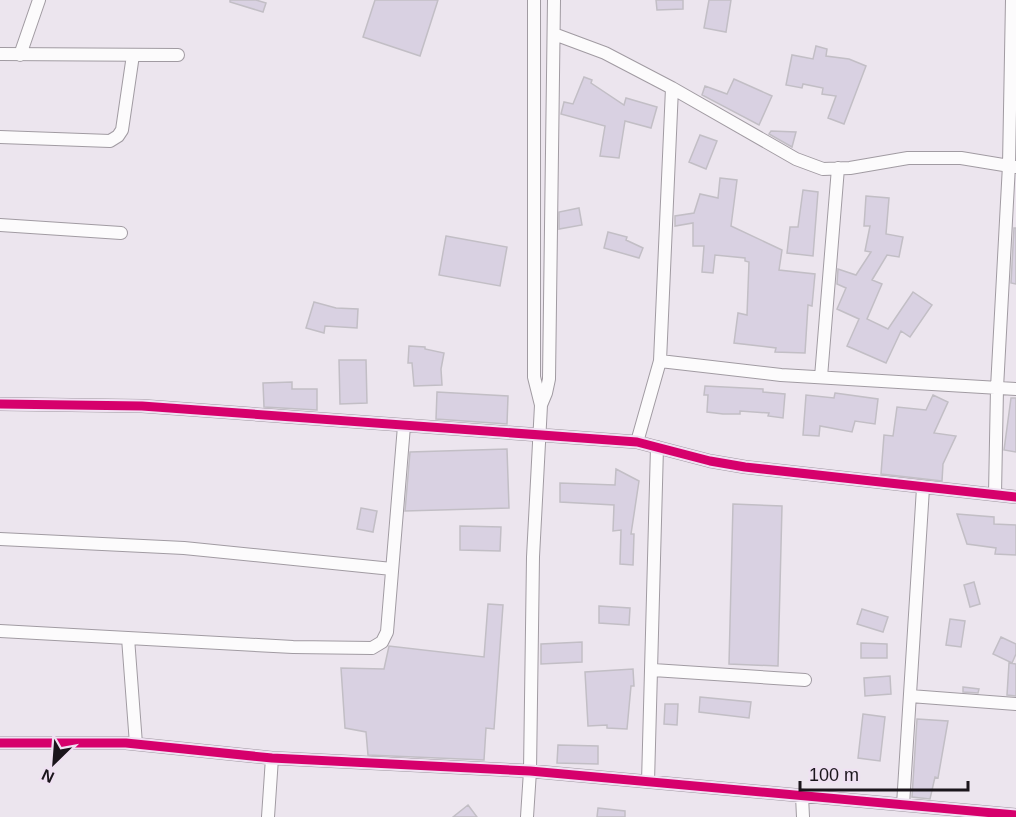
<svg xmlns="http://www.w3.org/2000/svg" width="1016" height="817" font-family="Arial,sans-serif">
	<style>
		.building { fill: #d9d1e2; stroke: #c2bec5; stroke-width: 1.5 }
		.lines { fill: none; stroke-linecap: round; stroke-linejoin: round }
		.street-casing { stroke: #a19ba2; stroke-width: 14 }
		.street { stroke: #fcfbfc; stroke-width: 12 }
		.cycleway-casing { stroke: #efe1f2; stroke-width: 13 }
		.cycleway { stroke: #d6006c; stroke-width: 9 }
	</style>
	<rect width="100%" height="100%" fill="#ece5ee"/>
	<path class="building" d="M230 0H256L266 3 263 12 230 2Z
		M375 0H438L420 56 363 37Z
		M656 0H683V9L657 10Z
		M709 0H731L726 32 704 28Z
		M816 46 827 49 826 56 849 59 866 66 844 124 828 118 836 96 822 94 823 88 803 84 802 88 786 85 792 55 813 59Z
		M584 77 592 80 591 83 624 105 626 98 657 107 651 128 625 121 619 158 600 156 605 126 561 114 564 102 573 104Z
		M734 79 772 96 759 125 702 95 705 86 727 94Z
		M771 131 796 132 792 147 769 134Z
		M700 135 717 141 706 169 689 162Z
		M720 178 737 180 731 226 782 250 779 270 815 274 812 306 808 305 805 353 775 352 776 348 734 343 738 313 747 315 749 262 745 261V258L715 255 713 273 702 272 704 246H693V223L675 226V216L694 213 700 194 718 198Z
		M803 190 818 192 813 256 787 253 790 227H798Z
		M866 196 889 198 886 234 903 237 899 257 887 255 872 280 882 284 867 319 888 329 913 292 932 305 910 337 901 331 886 363 847 346 859 319 837 309 846 288 837 284 838 269 856 275 871 252 865 251 870 226H864Z
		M579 208 582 225 559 229V212Z
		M1014 228H1016V284L1011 283Z
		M608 232 627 237 626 240 643 248 639 258 604 248Z
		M446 236 507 247 500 286 439 275Z
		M314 302 336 308 358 309 357 328 325 326 324 333 306 328Z
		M409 346 425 347V349L444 353 441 369 442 385 414 386 412 363H408Z
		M339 360H366L367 403 340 404Z
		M292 382V389H317V410L264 407 263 383Z
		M705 386 763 389V392L785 394 783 418 768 416 769 413 740 411V414H723L707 412 708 395H704Z
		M437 392 508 396 507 424 436 419Z
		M835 393 878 399 875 424 855 421 852 432 820 426 819 436 803 435 806 395 834 398Z
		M933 395 948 402 934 433 956 436 943 464 942 481 881 474 884 435 893 436 897 407 926 410Z
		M1011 398H1016V452L1004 450Z
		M507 449 509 508 405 511 410 452Z
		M616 469 639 481 631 534H634L633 565 620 564 621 530 613 531 614 505 560 502V483L615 485Z
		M733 504 782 506 778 666 729 664Z
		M361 508 377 511 373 532 357 529Z
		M957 514 994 517V524L1016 525V555L995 554 996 548 967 544Z
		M460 526 501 527 500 551 460 550Z
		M974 582 980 604 970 607 964 585Z
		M488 604 503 605 494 729 486 728 484 760 368 755 366 732 345 728 341 668 384 669 389 646 484 657Z
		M599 606 630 608 629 625 599 623Z
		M862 609 888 617 883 632 857 624Z
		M950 619 965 621 961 647 946 645Z
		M1001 637 1016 644V654L1012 663 993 654Z
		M582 642V662L541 664V644Z
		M861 643 887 644V658H861Z
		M1009 663 1016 664V696L1007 695Z
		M633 669 634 686H631L627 729 607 728V725L588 726 585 672Z
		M890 676 891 694 865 696 864 678Z
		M963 687 979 689 978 693 963 692Z
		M700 697 751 702 749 718 699 712Z
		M665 704H678L677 725 664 724Z
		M863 714 885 717 880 761 858 758Z
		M917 719 948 721 938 778 935 777 930 799 912 797Z
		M558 745 598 746V764L557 763Z
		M468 805 477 817H453Z
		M598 808 625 811V817H597Z"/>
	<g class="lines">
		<defs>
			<path id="street" d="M534 0V377L541 405
				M554 34 605 53 672 88 796 159 823 169 850 168 908 158H961L1016 167
				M0 54 178 55
				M20 55 39 0
				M0 137 110 141 118 136 122 130 133 55
				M0 225 121 233
				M660 361 781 375 1016 389
				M821 377 838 168
				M0 404 142 406 637 442 710 461 745 467 1016 497
				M637 442 660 361 672 88
				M995 494 997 388 1009 165 1012 0
				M0 539 184 548 392 569
				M0 631 293 647 372 648 382 642 387 632 404 426
				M128 638 136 744
				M653 670 805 680
				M910 696 1016 704
				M0 743H126L272 758 530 771 1016 815
				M648 782 657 447
				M802 796 803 817
				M903 805 923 488
				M268 817 272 758
				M527 817 530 771 533 557 541 405 546 393 549 379 554 0"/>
		</defs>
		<use href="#street" class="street-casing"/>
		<use href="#street" class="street"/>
		<defs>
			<path id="cycleway" d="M0 404 142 406 637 442 710 461 745 467 1016 497
				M0 743H126L272 758 530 771 1016 815"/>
		</defs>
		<use href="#cycleway" class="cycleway-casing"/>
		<use href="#cycleway" class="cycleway"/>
	</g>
	<g transform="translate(54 763) rotate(205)" stroke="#efe1f2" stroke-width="4.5" paint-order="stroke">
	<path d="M0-4.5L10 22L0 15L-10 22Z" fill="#1a151b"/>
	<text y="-9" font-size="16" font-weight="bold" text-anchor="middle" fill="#1a151b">N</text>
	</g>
	<path d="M800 781v9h168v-9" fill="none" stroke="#1a151b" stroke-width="3"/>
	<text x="809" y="781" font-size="18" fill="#1a151b" stroke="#efe1f2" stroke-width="4.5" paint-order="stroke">100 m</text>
</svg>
